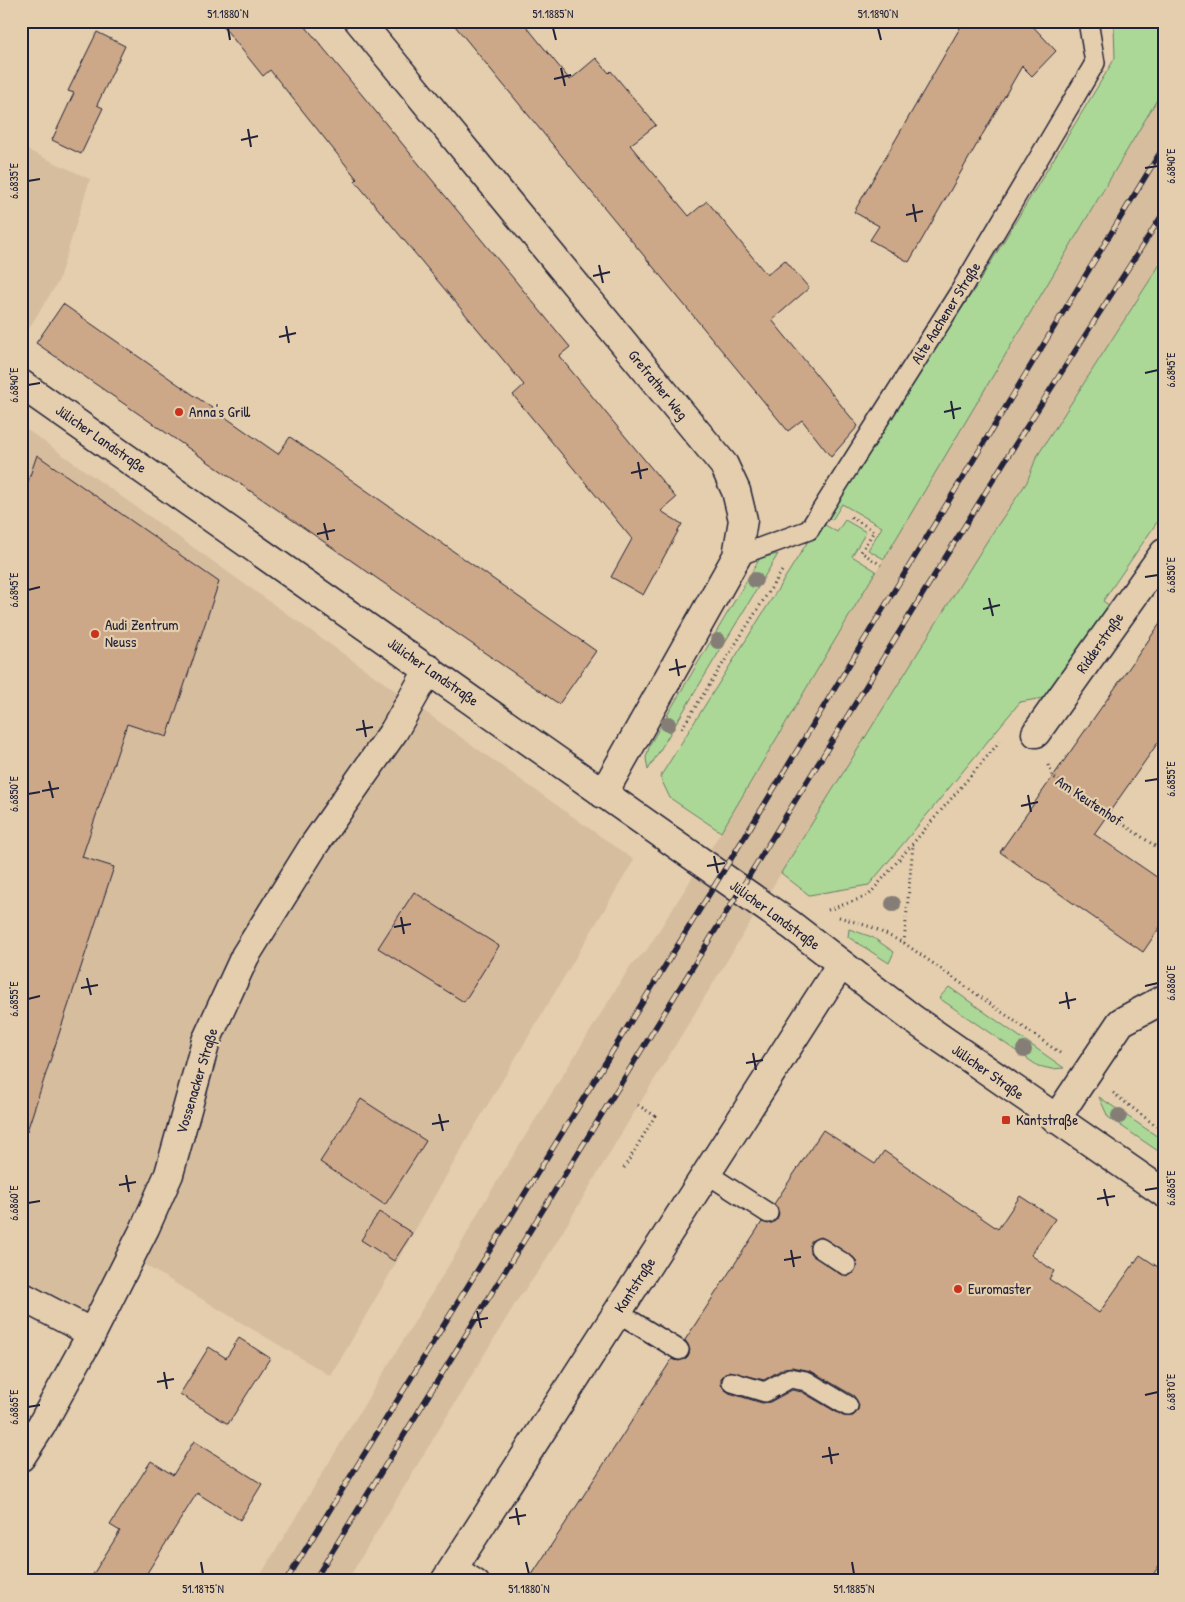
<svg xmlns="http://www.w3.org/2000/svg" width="1185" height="1602" font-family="'Patrick Hand',sans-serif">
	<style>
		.built { fill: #d6bd9e }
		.green { fill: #abd896; stroke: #667d68 }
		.building { fill: #cca888; stroke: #22223b; fill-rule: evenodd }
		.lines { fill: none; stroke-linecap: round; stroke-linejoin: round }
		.service-casing { stroke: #22223b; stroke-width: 22 }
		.minor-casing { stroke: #22223b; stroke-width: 31 }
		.tertiary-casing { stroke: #22223b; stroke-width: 31 }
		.secondary-casing { stroke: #22223b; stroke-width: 31 }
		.path { stroke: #22223b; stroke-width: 3; stroke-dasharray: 1 4; stroke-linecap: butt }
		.service { stroke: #e4cead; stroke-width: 19 }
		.minor { stroke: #e4cead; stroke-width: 28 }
		.tertiary { stroke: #e4cead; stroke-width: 28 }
		.secondary { stroke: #e4cead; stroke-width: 28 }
		.rail-casing { stroke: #22223b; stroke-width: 5.5 }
		.rail { stroke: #e4cead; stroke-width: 4; stroke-dasharray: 11; stroke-linecap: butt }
		.tree { fill: #857e76 }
		.ticks { fill: none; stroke: #22223b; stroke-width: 2 }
		.poi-dot { fill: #c8321e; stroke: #e4cead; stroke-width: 2 }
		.labels { text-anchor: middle; stroke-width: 4.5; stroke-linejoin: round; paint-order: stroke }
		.street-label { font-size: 15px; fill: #22223b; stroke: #e4cead }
		.poi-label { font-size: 15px; fill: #22223b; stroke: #e4cead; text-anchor: start }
		.neatline { fill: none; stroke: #22223b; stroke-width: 2 }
		.ticks-label { font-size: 12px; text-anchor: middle; fill: #22223b }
	</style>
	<rect width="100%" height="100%" fill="#e4cead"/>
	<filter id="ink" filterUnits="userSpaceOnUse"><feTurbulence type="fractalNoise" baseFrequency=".02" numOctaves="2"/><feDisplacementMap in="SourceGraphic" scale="10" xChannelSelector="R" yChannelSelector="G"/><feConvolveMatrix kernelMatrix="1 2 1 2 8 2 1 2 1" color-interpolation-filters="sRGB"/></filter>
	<g filter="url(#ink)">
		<path class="built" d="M1164 88V258L1036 458 1027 482 989 538 742 936 621 1134 541 1268 518 1299 347 1581H257L458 1250 480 1209 631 965 646 951 721 832Z
			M21 147 90 179 58 282 24 336 21 334Z
			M22 426 634 860 472 1131 331 1376 133 1258 91 1328 21 1288Z"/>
		<path class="green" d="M1110 21H1164V88L884 559 868 550 882 527 842 504 832 520 825 515 873 439 974 290 1115 58 1114 26Z
			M1164 258V512L1103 601 1113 608 1049 697 1020 702 869 885 809 895 781 873 989 538 1027 482 1036 458Z
			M845 520 866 532 852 556 876 571 721 832 670 798 660 777 820 522 837 532Z
			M778 554 648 770 646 758 650 744 760 558Z
			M849 929 872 937 894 952 889 963 848 937Z
			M949 987 1064 1068 1052 1069 1038 1066 939 998Z
			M1099 1097 1164 1141V1155L1108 1117Z"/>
		<path class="building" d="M219 21H301L570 347 559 356 676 498 661 511 682 524 643 595 611 577 632 539 513 395 524 385 355 181 357 179 270 70 263 76Z
			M451 21H522L570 80 596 58 609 73 611 71 656 125 630 145 689 216 707 201 767 275 785 260 809 288 772 320 858 426 831 457 802 420 788 431Z
			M964 21H1028L1056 51 1032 76 1022 66 909 262 870 240 879 226 854 212Z
			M97 32 125 46 97 105 103 108 81 154 52 140 74 93 68 91Z
			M63 304 278 454 290 437 596 651 559 704 36 343Z
			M37 455 219 582 167 737 127 724 82 857 114 867 27 1131 21 1130V502Z
			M1164 618V734L1094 834 1164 882V921L1143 952 1000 852Z
			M414 892 499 946 464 1002 378 948Z
			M361 1099 426 1141 385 1205 320 1162Z
			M823 1130 875 1164 884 1151 998 1229 1020 1196 1055 1219 1031 1255 1054 1271 1049 1279 1099 1313 1140 1255 1164 1271V1558L1149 1581H528L672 1359 679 1361 688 1356 690 1350 685 1340 762 1222 768 1224 777 1219 779 1213 774 1204ZM821 1237 856 1260 857 1266 851 1275 840 1274 810 1253 811 1241ZM792 1367 811 1371 854 1396 859 1406 857 1412 853 1416H843L802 1392 792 1390 770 1402 762 1403 729 1393 721 1385V1378L729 1371 764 1380 784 1368Z
			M379 1212 412 1233 394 1261 361 1240Z
			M239 1338 270 1358 228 1424 180 1394 209 1347 226 1358Z
			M194 1441 262 1484 240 1520 197 1493 142 1581H89L120 1531 110 1525 151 1461 173 1475Z"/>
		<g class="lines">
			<defs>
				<path id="service" d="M737 556 809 530 959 293 1095 63 1088 21
					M706 1173 768 1213
					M820 1248 846 1265
					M617 1312 679 1350
					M732 1382 765 1392 790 1378 806 1381 848 1406
					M455 1565 479 1581"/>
				<path id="minor" d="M1036 733 1164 553
					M1056 1119 1121 1022 1164 999
					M21 1296 92 1333
					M21 1457 41 1426 92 1333 145 1228 169 1174 206 1041 245 956 314 845 394 731 429 669
					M445 1581 841 964"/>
				<path id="tertiary" d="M359 21 724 465 736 491 743 520 737 556 603 794"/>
				<path id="secondary" d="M21 384 791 925 913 1019 1164 1193"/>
			</defs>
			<use href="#service" class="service-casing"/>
			<use href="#minor" class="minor-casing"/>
			<use href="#tertiary" class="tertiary-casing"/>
			<use href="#secondary" class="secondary-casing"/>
			<path class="path" d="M851 517 874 531 861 552 881 565
				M682 728 782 571
				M1048 765 1052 776 1164 852
				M828 910 868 896 1002 739
				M839 917 871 927 904 943 1060 1053
				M904 943 913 845
				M1113 1093 1164 1132
				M624 1168 655 1116 638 1105"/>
			<use href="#service" class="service"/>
			<use href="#minor" class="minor"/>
			<use href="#tertiary" class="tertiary"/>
			<use href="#secondary" class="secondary"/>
			<defs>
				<path id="rail" d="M286 1581 758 815 1164 146
					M314 1581 1006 459 1164 212"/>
			</defs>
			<use href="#rail" class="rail-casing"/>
			<use href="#rail" class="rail"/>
		</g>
		<g class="tree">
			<circle cx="755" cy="580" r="8"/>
			<circle cx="718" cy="641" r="8"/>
			<circle cx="668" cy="724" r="8"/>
			<circle cx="893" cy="904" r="8"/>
			<circle cx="1024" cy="1050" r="8"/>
			<circle cx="1119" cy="1116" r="8"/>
		</g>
	</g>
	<path class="ticks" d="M228 28 230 40M553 28 556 40M878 28 881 40M561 68 565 86M554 79 571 75M248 129 251 147M241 140 258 136M1145 168 1158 166M28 181 40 179M913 204 916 222M906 215 923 211M599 265 603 283M593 276 610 272M286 326 289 343M279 337 296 333M1145 373 1158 370M28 385 40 383M951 401 954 419M944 412 961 408M638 462 641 479M631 473 648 469M324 523 328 540M317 534 335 530M1145 577 1158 575M28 590 40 587M989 598 993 616M983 609 1000 605M676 659 679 676M669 670 686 666M363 720 366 737M356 730 373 727M49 781 53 798M1145 781 1158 779M42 791 59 788M28 794 40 792M1028 795 1031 812M1021 806 1038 802M714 856 718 873M707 866 725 863M401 917 404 934M394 927 411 924M87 978 91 995M1145 986 1158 983M81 988 98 985M1066 992 1069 1009M28 999 40 996M1059 1003 1076 999M753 1053 756 1070M746 1063 763 1060M439 1114 443 1131M432 1124 449 1121M126 1175 129 1192M119 1185 136 1182M1104 1189 1108 1206M1145 1190 1158 1188M1097 1199 1115 1196M28 1203 40 1201M791 1250 794 1267M784 1260 801 1257M477 1311 481 1328M471 1321 488 1318M164 1372 167 1389M157 1382 174 1379M1145 1395 1158 1392M28 1407 40 1405M829 1447 832 1464M822 1457 839 1454M516 1508 519 1525M509 1518 526 1515M201 1562 203 1574M526 1562 529 1574M852 1562 854 1574"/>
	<g class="poi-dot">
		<circle cx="179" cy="412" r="5"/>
		<circle cx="95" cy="634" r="5"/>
		<rect x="1001" y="1115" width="10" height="10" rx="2.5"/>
		<circle cx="958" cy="1289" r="5"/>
	</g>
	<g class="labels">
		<g class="street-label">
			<text transform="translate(946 313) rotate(-58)" y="5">Alte Aachener Straße</text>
			<text transform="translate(658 385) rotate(51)" y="5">Grefrather Weg</text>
			<text transform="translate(101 439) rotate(35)" y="5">Jülicher Landstraße</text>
			<text transform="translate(1100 643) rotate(-55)" y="5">Ridderstraße</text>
			<text transform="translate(433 672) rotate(35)" y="5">Jülicher Landstraße</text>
			<text transform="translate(1089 801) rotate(34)" y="5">Am Keutenhof</text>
			<text transform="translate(775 915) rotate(36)" y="5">Jülicher Landstraße</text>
			<text transform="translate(988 1072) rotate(35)" y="5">Jülicher Straße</text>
			<text transform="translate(197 1081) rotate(-73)" y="5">Vossenacker Straße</text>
			<text transform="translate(635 1285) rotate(-57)" y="5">Kantstraße</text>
		</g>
		<g class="poi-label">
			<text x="189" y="417">Anna's Grill</text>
			<text x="105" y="630">Audi Zentrum<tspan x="105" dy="17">Neuss</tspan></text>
			<text x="1016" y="1125">Kantstraße</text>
			<text x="968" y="1294">Euromaster</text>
		</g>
	</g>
	<rect width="1185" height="1602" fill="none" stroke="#e4cead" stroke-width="55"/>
	<rect x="28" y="28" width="1130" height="1546" class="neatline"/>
	<g class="ticks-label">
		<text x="228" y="18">51.1880°N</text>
		<text x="553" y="18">51.1885°N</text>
		<text x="878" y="18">51.1890°N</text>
		<text transform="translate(1171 166) rotate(-90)" y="4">6.6840°E</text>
		<text transform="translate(14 181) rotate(-90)" y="4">6.6835°E</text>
		<text transform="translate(1171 370) rotate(-90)" y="4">6.6845°E</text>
		<text transform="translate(14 385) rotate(-90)" y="4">6.6840°E</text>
		<text transform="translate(1171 575) rotate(-90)" y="4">6.6850°E</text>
		<text transform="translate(14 590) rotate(-90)" y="4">6.6845°E</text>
		<text transform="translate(1171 779) rotate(-90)" y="4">6.6855°E</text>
		<text transform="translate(14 794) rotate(-90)" y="4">6.6850°E</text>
		<text transform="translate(1171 983) rotate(-90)" y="4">6.6860°E</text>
		<text transform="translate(14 999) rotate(-90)" y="4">6.6855°E</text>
		<text transform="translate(1171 1188) rotate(-90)" y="4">6.6865°E</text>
		<text transform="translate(14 1203) rotate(-90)" y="4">6.6860°E</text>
		<text transform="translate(1171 1392) rotate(-90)" y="4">6.6870°E</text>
		<text transform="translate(14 1407) rotate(-90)" y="4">6.6865°E</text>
		<text x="203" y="1593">51.1875°N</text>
		<text x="529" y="1593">51.1880°N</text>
		<text x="854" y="1593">51.1885°N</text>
	</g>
</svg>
